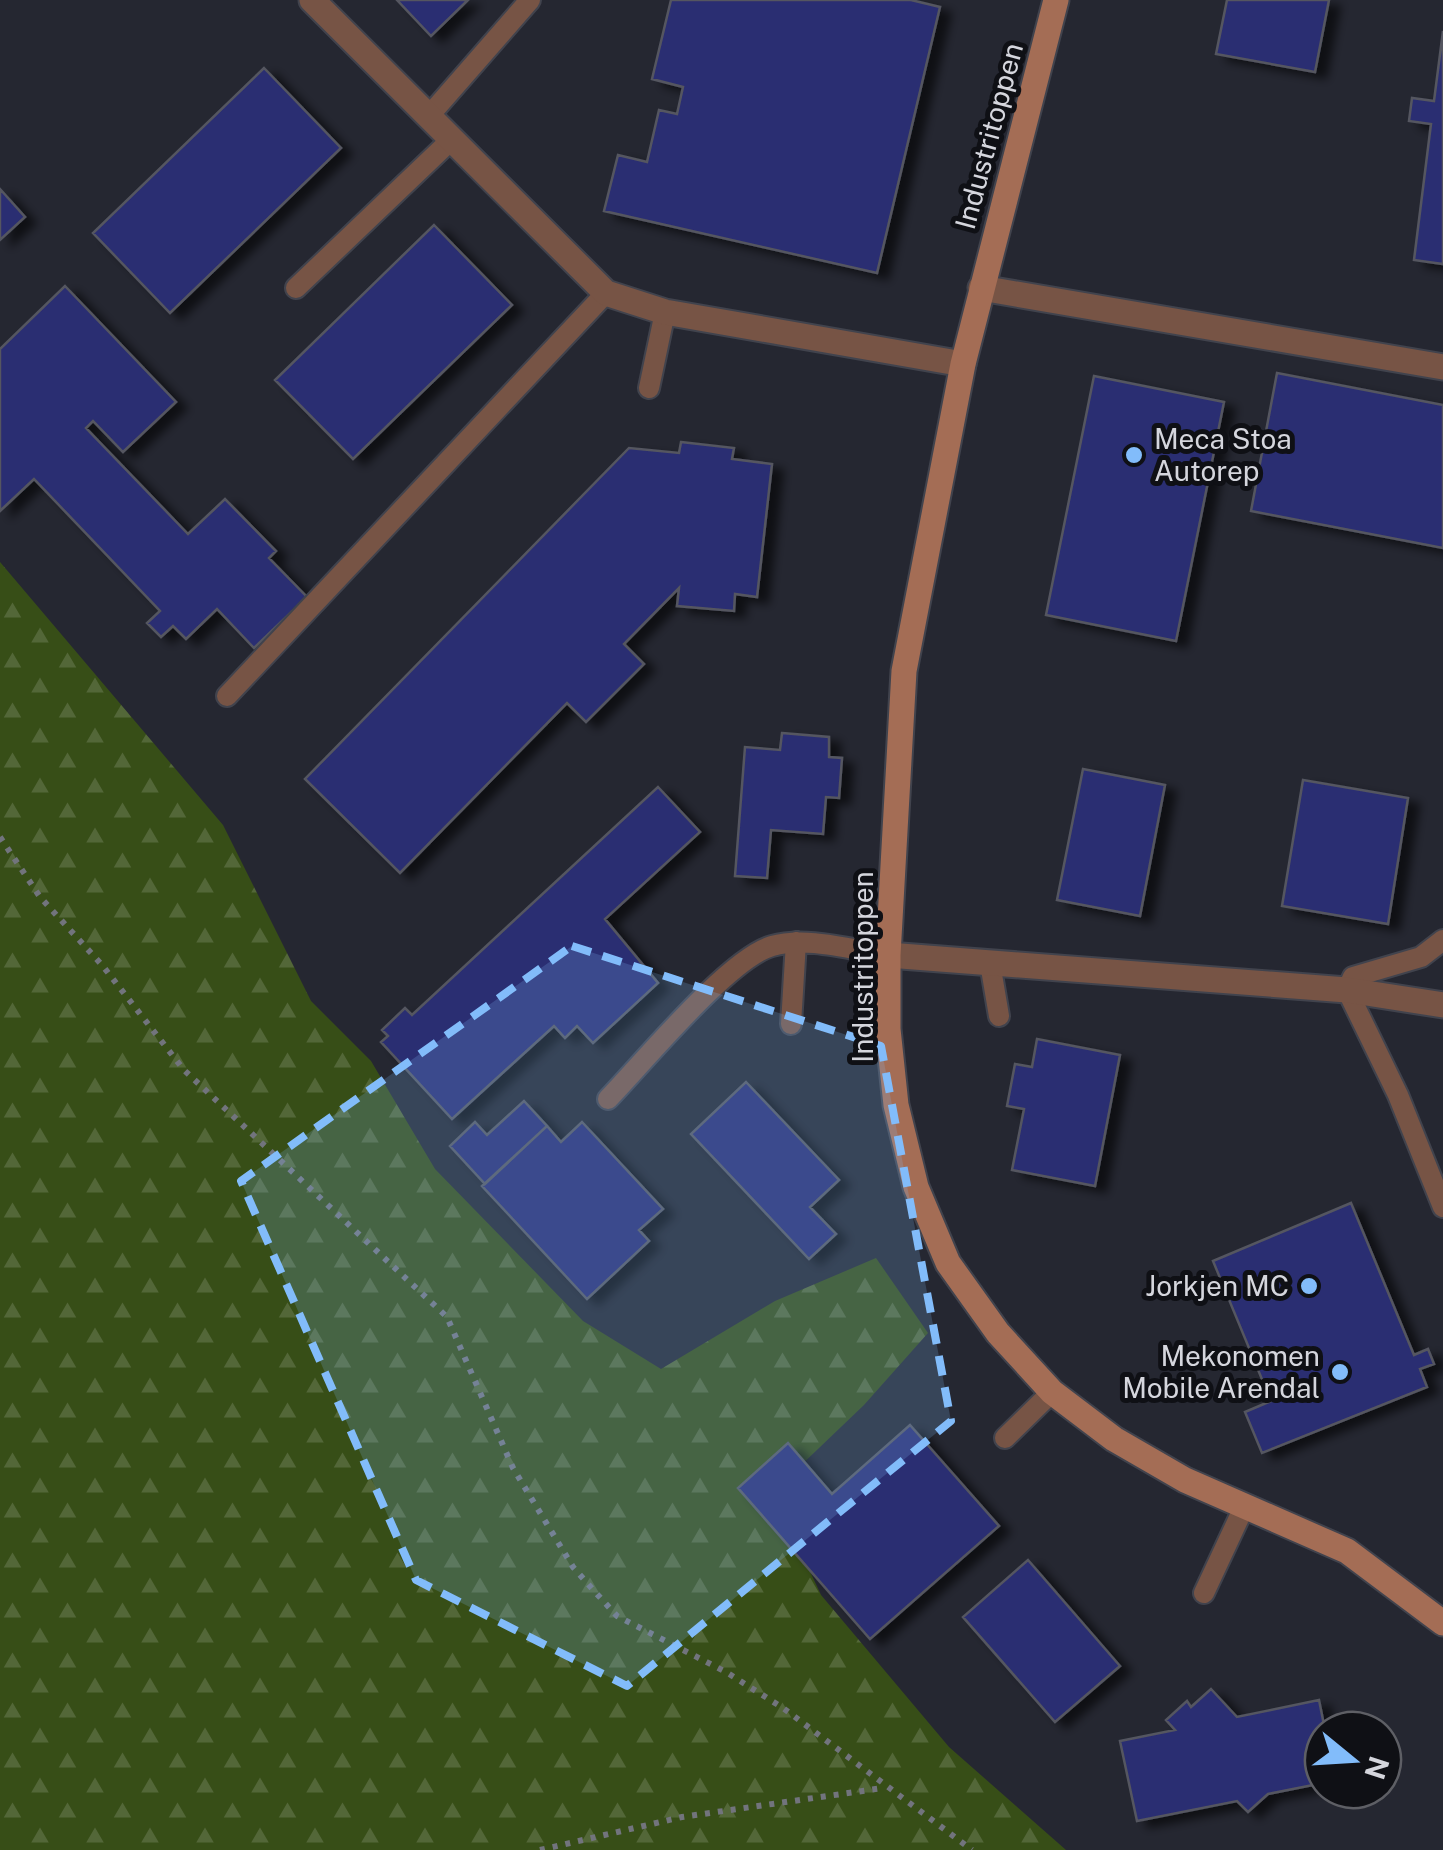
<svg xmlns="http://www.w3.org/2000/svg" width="1443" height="1850" font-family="'Public Sans',sans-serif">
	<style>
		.forest { fill: url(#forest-firs) }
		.building { fill: #2a2d72; stroke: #545661; stroke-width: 2.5; filter: url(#shadow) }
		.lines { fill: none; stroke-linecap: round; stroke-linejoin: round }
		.lane-casing { stroke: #41434d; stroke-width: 24 }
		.street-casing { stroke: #41434d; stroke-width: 29 }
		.secondary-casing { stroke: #41434d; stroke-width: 29 }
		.path { stroke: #72747d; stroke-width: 6; stroke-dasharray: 5 8; stroke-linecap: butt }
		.lane { stroke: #775445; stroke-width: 20 }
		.street { stroke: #775445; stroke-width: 25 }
		.secondary { stroke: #a46d55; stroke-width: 25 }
		.marked { fill: #82bcfa; fill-opacity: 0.2; stroke: #82bcfa; stroke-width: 8; stroke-dasharray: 20 12; stroke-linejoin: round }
		.poi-dot { fill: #82bcfa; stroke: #0f1015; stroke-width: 4 }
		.labels { text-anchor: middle; stroke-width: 10; stroke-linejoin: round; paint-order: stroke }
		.street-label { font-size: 28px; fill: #d5d6dd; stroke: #0f1015 }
		.poi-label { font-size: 28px; fill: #d5d6dd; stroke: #0f1015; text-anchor: end }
	</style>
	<defs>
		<pattern id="forest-firs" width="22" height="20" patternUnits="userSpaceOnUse" patternTransform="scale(2.5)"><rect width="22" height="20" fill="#374e17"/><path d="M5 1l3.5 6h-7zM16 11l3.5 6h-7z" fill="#536738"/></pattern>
		<filter id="shadow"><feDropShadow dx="11" dy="6" stdDeviation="5" flood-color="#0009"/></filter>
	</defs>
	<rect width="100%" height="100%" fill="#252731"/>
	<path class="forest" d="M0 562 223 825 311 1001 371 1061 435 1169 583 1321 661 1369 775 1301 876 1258 928 1333 864 1405 773 1492 821 1595 949 1747 1066 1850H0Z"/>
	<path class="building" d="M397 0H468L431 36Z
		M671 0H911L940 7 877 273 604 211 618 155 647 162 659 110 677 114 683 87 652 79Z
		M1227 0H1329L1315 72 1216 54Z
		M1443 31V264L1414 260 1431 124 1409 121 1412 98 1434 101Z
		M264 68 341 148 170 313 93 233Z
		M0 189 25 217 0 240Z
		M434 225 512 305 353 459 275 380Z
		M65 286 176 402 123 452 93 421 86 428 188 534 225 499 276 551 269 558 307 597 254 648 217 609 186 639 173 626 161 637 147 623 160 611 34 479 0 511V349Z
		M1277 373 1443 405V548L1251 511Z
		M1094 376 1224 402 1176 641 1046 615Z
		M681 442 734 448 732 459 772 464 757 597 735 594 734 611 677 606 679 588 624 644 644 664 586 722 567 703 400 873 305 779 629 448 679 453Z
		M782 733 829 737V757L842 758 839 798 826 797 823 834 771 830 767 878 735 876 745 747 780 750Z
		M1083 769 1165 785 1140 916 1057 900Z
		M1303 780 1408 798 1388 924 1282 906Z
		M658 787 700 832 605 919 658 983 593 1043 577 1026 565 1038 554 1026 452 1119 381 1042 388 1036 382 1030 405 1008 412 1015Z
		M1037 1039 1120 1055 1095 1186 1012 1170 1024 1109 1007 1106 1015 1064 1032 1067Z
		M746 1082 839 1180 810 1207 836 1234 809 1259 691 1134Z
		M524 1101 547 1126 485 1184 450 1146 475 1122 487 1135Z
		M582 1122 663 1209 639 1230 649 1241 587 1299 482 1186 547 1126 561 1142Z
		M1351 1203 1414 1355 1428 1349 1434 1364 1420 1369 1427 1387 1262 1453 1245 1412 1271 1401 1213 1261Z
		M910 1425 999 1526 870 1639 738 1488 788 1443 832 1494Z
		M1028 1560 1120 1666 1055 1722 963 1617Z
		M1211 1689 1237 1717 1319 1700 1325 1730 1323 1783 1268 1794 1248 1812 1237 1801 1137 1821 1120 1741 1175 1730 1166 1720 1187 1701 1191 1707Z"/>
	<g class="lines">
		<defs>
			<path id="lane" d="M428 117 530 0
				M296 288 451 140
				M649 388 665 312
				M227 696 606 293
				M1443 940 1421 957 1353 977 1347 990 1398 1095 1443 1207
				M990 963 999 1016
				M791 1024 796 942
				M608 1099C643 1063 729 958 772 946 807 936 852 950 888 955
				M1005 1438 1052 1392
				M1204 1593 1245 1505"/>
			<path id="street" d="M312 0 606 293 665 312 963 364
				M981 288 1443 367
				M888 955 1347 990 1443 1005"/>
			<path id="secondary" d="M1056 0 963 364 904 671 888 955V1029L896 1105 916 1187 948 1263 998 1333 1052 1392 1114 1439 1185 1480 1347 1551 1443 1623"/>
		</defs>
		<use href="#lane" class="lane-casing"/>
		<use href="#street" class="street-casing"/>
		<use href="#secondary" class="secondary-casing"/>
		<path class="path" d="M0 837 40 897 102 965 184 1070 447 1317 513 1468 573 1567 596 1593 617 1616 726 1672 783 1708 972 1850
			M540 1850 682 1817 883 1788"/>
		<use href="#lane" class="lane"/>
		<use href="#street" class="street"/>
		<use href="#secondary" class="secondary"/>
	</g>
	<path class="marked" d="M572 946 881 1046 951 1421 627 1686 416 1580 241 1181Z"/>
	<g class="poi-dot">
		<circle cx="1134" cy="455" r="10"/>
		<circle cx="1309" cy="1286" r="10"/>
		<circle cx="1340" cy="1372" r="10"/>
	</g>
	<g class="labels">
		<g class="street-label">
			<text transform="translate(989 136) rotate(-75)" y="10">Industritoppen</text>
			<text transform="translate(863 967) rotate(-90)" y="10">Industritoppen</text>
		</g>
		<g class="poi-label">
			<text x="1154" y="449" text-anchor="start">Meca Stoa<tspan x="1154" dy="32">Autorep</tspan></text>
			<text x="1289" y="1296">Jorkjen MC</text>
			<text x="1320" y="1366">Mekonomen<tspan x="1320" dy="32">Mobile Arendal</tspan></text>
		</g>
	</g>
	<g transform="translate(1353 1760) rotate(108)"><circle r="48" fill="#0f1015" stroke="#5e5f65" stroke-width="2.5"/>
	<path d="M0-8L18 38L0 25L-18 38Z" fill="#82bcfa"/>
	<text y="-15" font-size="28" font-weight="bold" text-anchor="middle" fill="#d5d6dd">N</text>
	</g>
</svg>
